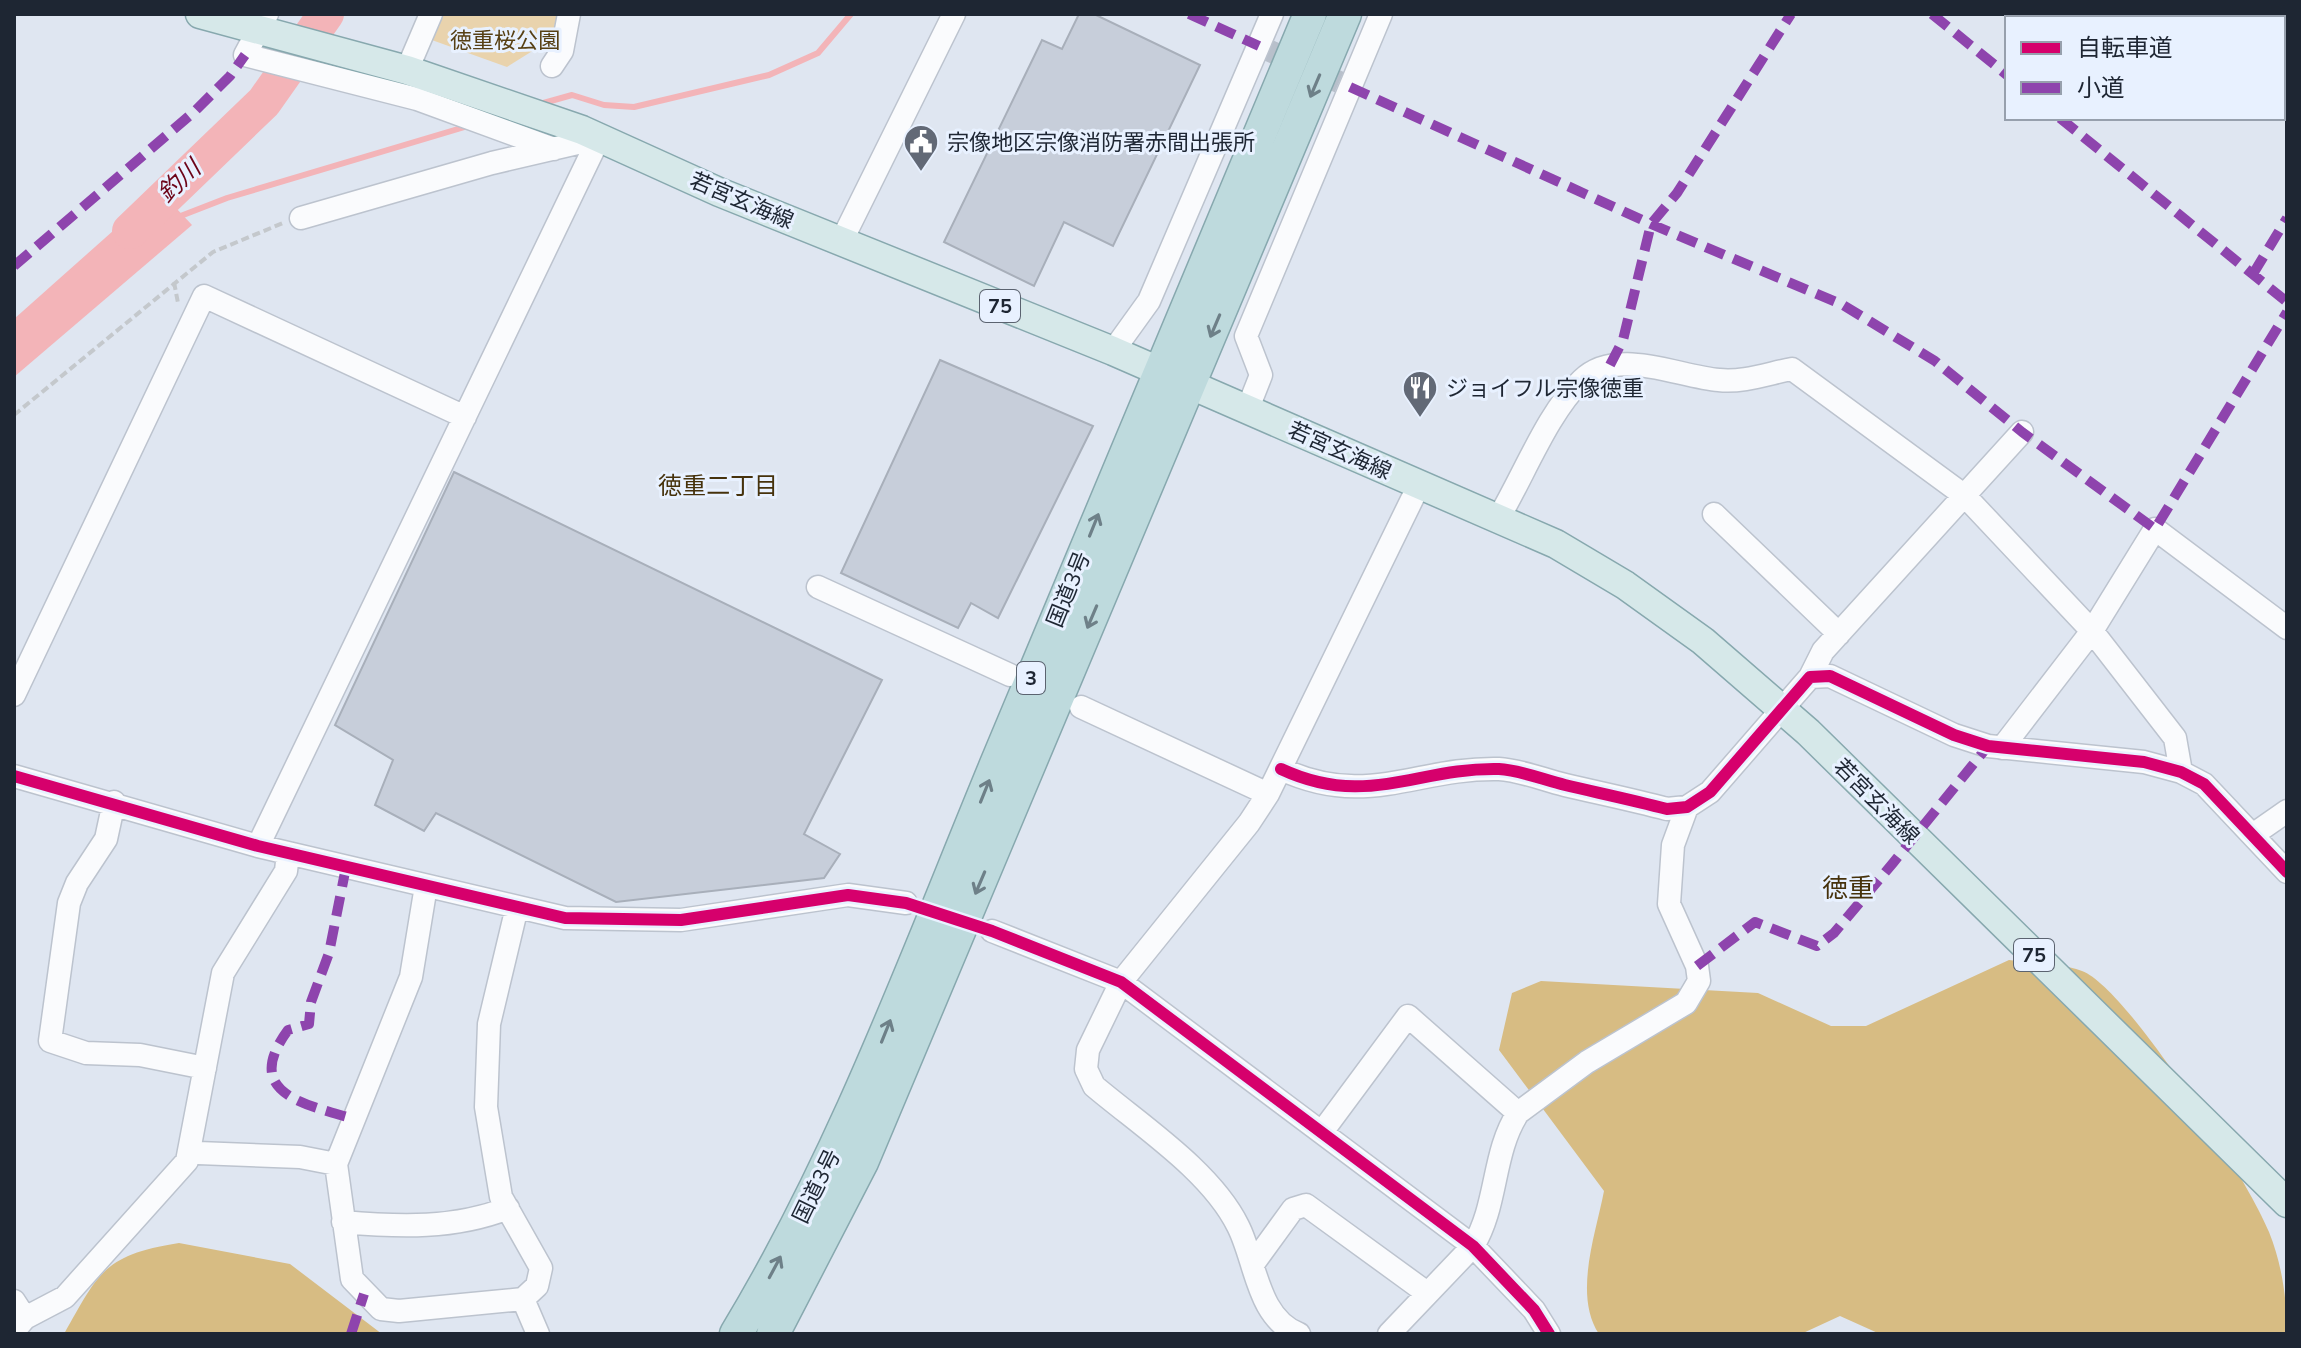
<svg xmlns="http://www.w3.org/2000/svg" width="2301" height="1348" font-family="'Nunito Sans','Noto Sans JP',sans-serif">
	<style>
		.green { fill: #e9d3ad }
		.forest { fill: #d7bc83 }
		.water { fill: #f3b4b8 }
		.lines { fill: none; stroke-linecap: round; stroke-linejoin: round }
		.stream { stroke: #f3b4b8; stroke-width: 6 }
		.river { stroke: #f3b4b8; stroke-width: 36 }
		.building { fill: #c7ceda; stroke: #a8afba; stroke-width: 2 }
		.minor-tunnel { stroke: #b8c0cb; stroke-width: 22; stroke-dasharray: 22 11; stroke-linecap: butt }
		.minor-casing { stroke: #bcc3ce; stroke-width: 25 }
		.major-casing { stroke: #87a8ae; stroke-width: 31 }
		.highway-casing { stroke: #87a8ae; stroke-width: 35 }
		.path { stroke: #c4c8cc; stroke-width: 4; stroke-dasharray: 8 4; stroke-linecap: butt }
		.minor { stroke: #fafbfd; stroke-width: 22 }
		.major { stroke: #d6e8e9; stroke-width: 28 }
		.highway { stroke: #bedadd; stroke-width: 32 }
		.quiet { stroke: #8e44ad; stroke-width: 10; stroke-dasharray: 20 10; stroke-linecap: butt }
		.cycleway-casing { stroke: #e8f1ff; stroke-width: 17 }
		.cycleway { stroke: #d6006c; stroke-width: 12 }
		.oneway { stroke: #6e8088 }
		.labels { text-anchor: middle; stroke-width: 6; stroke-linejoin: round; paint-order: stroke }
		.shield { fill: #e8f1ff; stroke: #5b6370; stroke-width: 2 }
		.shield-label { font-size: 20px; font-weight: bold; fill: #1e2633 }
		.park-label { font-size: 22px; fill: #574015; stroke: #e8f1ff }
		.poi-label { font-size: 22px; fill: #1e2633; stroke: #e8f1ff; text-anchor: start }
		.street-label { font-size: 22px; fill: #1e2633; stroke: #e8f1ff }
		.water-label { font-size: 24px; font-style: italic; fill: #6d0419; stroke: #e8f1ff }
		.neighbourhood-label { font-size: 24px; fill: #46320c; stroke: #e8f1ff }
		.quarter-label { font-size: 26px; fill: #46320c; stroke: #e8f1ff }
	</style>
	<rect width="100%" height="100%" fill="#dfe6f1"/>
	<path class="green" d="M441 14H558L550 40 507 67 429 39Z"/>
	<path class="forest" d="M2009 960C2032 963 2060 963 2082 971 2128 988 2249 1182 2269 1232 2282 1264 2287 1300 2287 1334H1880L1840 1316 1801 1334H1599C1573 1295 1596 1233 1604 1191L1499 1050 1512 993 1541 981 1758 993 1831 1026H1866Z
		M179 1243 290 1264 382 1334H64C99 1272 104 1255 179 1243Z"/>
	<path class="water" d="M159 190 192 225 14 377V319Z"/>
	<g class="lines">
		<path class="stream" d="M540 104 572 95 604 105 634 107 769 75 818 53 851 14
			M178 217 227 198 468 126"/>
		<path class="river" d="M130 231 264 102 326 14"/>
	</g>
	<path class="building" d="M1079 14H1094L1200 65 1113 246 1064 222 1034 286 944 242 1042 40 1062 49Z
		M940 360 1093 426 998 618 971 603 958 628 841 573Z
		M454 472 882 680 804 834 840 854 824 878 616 902 436 813 424 831 375 805 393 760 335 725Z"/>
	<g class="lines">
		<path class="minor-tunnel" d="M1259 46 1350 87"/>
		<defs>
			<path id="minor" d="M267 14 245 55 417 99 554 149
				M552 66 562 51 569 14
				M407 70 431 14
				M301 218 492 163 599 138
				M841 242 954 14
				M1113 351 1149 301 1272 14
				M1248 408 1261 375 1246 336 1381 14
				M1714 514 1839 634
				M1499 517C1524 475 1548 412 1582 380 1617 346 1678 377 1719 380 1742 383 1770 373 1792 369L1965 496 2092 631 2175 738 2181 772
				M818 587 1010 675
				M1810 677 1823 651 2022 432
				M14 695 204 296 465 417
				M1081 707 1268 794
				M2002 748 2092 631 2155 529 2287 628
				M1281 769C1367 809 1417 767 1499 769 1520 770 1544 780 1565 785 1599 793 1633 800 1667 809L1687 807 1710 792 1810 677 1830 676 1954 735 1988 746 2144 762 2181 772 2204 784 2287 872
				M14 776 258 846 565 918 681 920 848 895 906 903
				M114 802 106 839 77 883 69 903 50 1041 86 1053 140 1055 205 1068
				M2254 834 2287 811
				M258 846 599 138
				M426 886 411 977 336 1164 352 1279 381 1309 399 1311 523 1299 537 1286 541 1268 501 1197 486 1107 489 1024 517 907
				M992 931 1121 982 1473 1246 1534 1310 1549 1334
				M1518 1113 1587 1062 1686 1003 1699 981 1697 966 1669 904 1673 845 1687 807
				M1322 1132 1408 1016 1518 1113C1492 1153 1498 1205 1473 1246L1389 1334
				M198 1153 300 1157 336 1164
				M343 1222C399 1227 455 1229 508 1208
				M1253 1264 1293 1209 1306 1205 1427 1293
				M523 1299 538 1334
				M14 1301 25 1318 14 1331
				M25 1318 65 1297 187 1161 223 973 286 871 288 853
				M1299 1334C1257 1318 1256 1261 1238 1226 1211 1171 1140 1125 1094 1086L1086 1069 1088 1050 1121 982 1249 823 1268 794 1419 485"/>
			<path id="major" d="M200 14 407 70 582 130 719 192 1113 351 1556 544 1625 585 1703 641 1808 732 2287 1203"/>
			<path id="highway" d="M736 1334C845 1154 917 955 997 762 1100 512 1205 263 1310 14
				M773 1334 862 1162 1345 14"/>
		</defs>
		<use href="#minor" class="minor-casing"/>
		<use href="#major" class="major-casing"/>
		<use href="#highway" class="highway-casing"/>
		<path class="path" d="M174 282 178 303
			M14 415 213 252 283 223"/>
		<use href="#minor" class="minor"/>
		<use href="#major" class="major"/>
		<use href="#highway" class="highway"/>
		<path class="quiet" d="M1189 14 1259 46
			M1932 14 2007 75
			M1350 87 1651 224 1843 305 1935 361 2022 432 2155 529 2287 312
			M2060 118 2287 302
			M14 266 195 111 230 76 245 55
			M2253 274 2287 218
			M1610 365 1623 340 1651 224 1677 193 1791 14
			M346 867 329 953 311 1002 309 1024 288 1030C241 1094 305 1104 354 1119
			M1697 966 1755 922 1817 946 1834 933 1893 863 1988 746
			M351 1334 364 1294"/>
		<defs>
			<path id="cycleway" d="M1281 769C1367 809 1417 767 1499 769 1520 770 1544 780 1565 785 1599 793 1633 800 1667 809L1687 807 1710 792 1810 677 1830 676 1954 735 1988 746 2144 762 2181 772 2204 784 2287 872
				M14 776 258 846 565 918 681 920 848 895 906 903 992 931 1121 982 1473 1246 1534 1310 1549 1334"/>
		</defs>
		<use href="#cycleway" class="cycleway-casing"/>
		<use href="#cycleway" class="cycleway"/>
	</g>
	<defs><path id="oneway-shaft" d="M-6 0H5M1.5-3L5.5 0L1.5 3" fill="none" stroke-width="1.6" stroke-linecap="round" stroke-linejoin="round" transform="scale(2)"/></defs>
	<g class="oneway">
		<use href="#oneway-shaft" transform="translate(1315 86) rotate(113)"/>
		<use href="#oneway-shaft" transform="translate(1215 326) rotate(113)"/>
		<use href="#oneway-shaft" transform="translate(1094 525) rotate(-68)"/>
		<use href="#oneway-shaft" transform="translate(1092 617) rotate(113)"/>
		<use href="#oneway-shaft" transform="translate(985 791) rotate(-68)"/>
		<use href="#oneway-shaft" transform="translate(980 883) rotate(113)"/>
		<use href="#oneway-shaft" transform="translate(886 1031) rotate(-68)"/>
		<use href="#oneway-shaft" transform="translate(775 1267) rotate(-62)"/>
	</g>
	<defs>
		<symbol id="civic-pin" viewBox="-11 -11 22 30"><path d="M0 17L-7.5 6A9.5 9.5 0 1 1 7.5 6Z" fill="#626976" stroke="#e8f1ff"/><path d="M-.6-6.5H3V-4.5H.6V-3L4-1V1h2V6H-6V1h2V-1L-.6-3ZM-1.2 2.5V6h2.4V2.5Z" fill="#fff"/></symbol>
		<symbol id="restaurant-pin" viewBox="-11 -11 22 30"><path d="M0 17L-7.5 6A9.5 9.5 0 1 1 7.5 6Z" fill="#626976" stroke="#e8f1ff"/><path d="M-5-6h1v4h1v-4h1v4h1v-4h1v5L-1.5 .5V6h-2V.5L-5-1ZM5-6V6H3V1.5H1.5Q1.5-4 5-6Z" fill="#fff"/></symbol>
	</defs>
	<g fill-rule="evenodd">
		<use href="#civic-pin" x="901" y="122" width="40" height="54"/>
		<use href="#restaurant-pin" x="1400" y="368" width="40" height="54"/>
	</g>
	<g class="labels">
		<g class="shield">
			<rect x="980" y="290" width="40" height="32" rx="6"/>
			<rect x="1017" y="662" width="28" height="32" rx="6"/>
			<rect x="2014" y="939" width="40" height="32" rx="6"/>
		</g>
		<g class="shield-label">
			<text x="1000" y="313">75</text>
			<text x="1031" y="685">3</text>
			<text x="2034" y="962">75</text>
		</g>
		<g class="park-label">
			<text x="505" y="48">徳重桜公園</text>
		</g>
		<g class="poi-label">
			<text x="947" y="150">宗像地区宗像消防署赤間出張所</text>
			<text x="1446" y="396">ジョイフル宗像徳重</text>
		</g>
		<g class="street-label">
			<text transform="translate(742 200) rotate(23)" y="8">若宮玄海線</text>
			<text transform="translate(1340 450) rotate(24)" y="8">若宮玄海線</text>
			<text transform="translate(1068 589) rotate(-68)" y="8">国道3号</text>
			<text transform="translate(1877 801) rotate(45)" y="8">若宮玄海線</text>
			<text transform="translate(816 1186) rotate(-64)" y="8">国道3号</text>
		</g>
		<g class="water-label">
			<text transform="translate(179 181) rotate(-43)" y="8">釣川</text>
		</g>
		<g class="neighbourhood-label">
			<text x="718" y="494">徳重二丁目</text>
		</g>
		<g class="quarter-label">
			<text x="1848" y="897">徳重</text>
		</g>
	</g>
	<rect width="2301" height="1348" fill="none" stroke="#1e2633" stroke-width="32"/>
	<rect x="2005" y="16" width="280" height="104" fill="#e8f1ff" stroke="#97a0ad" stroke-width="2"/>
	<rect x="2021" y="42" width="40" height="12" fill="#d6006c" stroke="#97a0ad" stroke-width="2"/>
	<text x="2077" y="56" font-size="24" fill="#1e2633">自転車道</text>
	<rect x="2021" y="82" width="40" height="12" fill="#8e44ad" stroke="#97a0ad" stroke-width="2"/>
	<text x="2077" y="96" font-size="24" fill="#1e2633">小道</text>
</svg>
